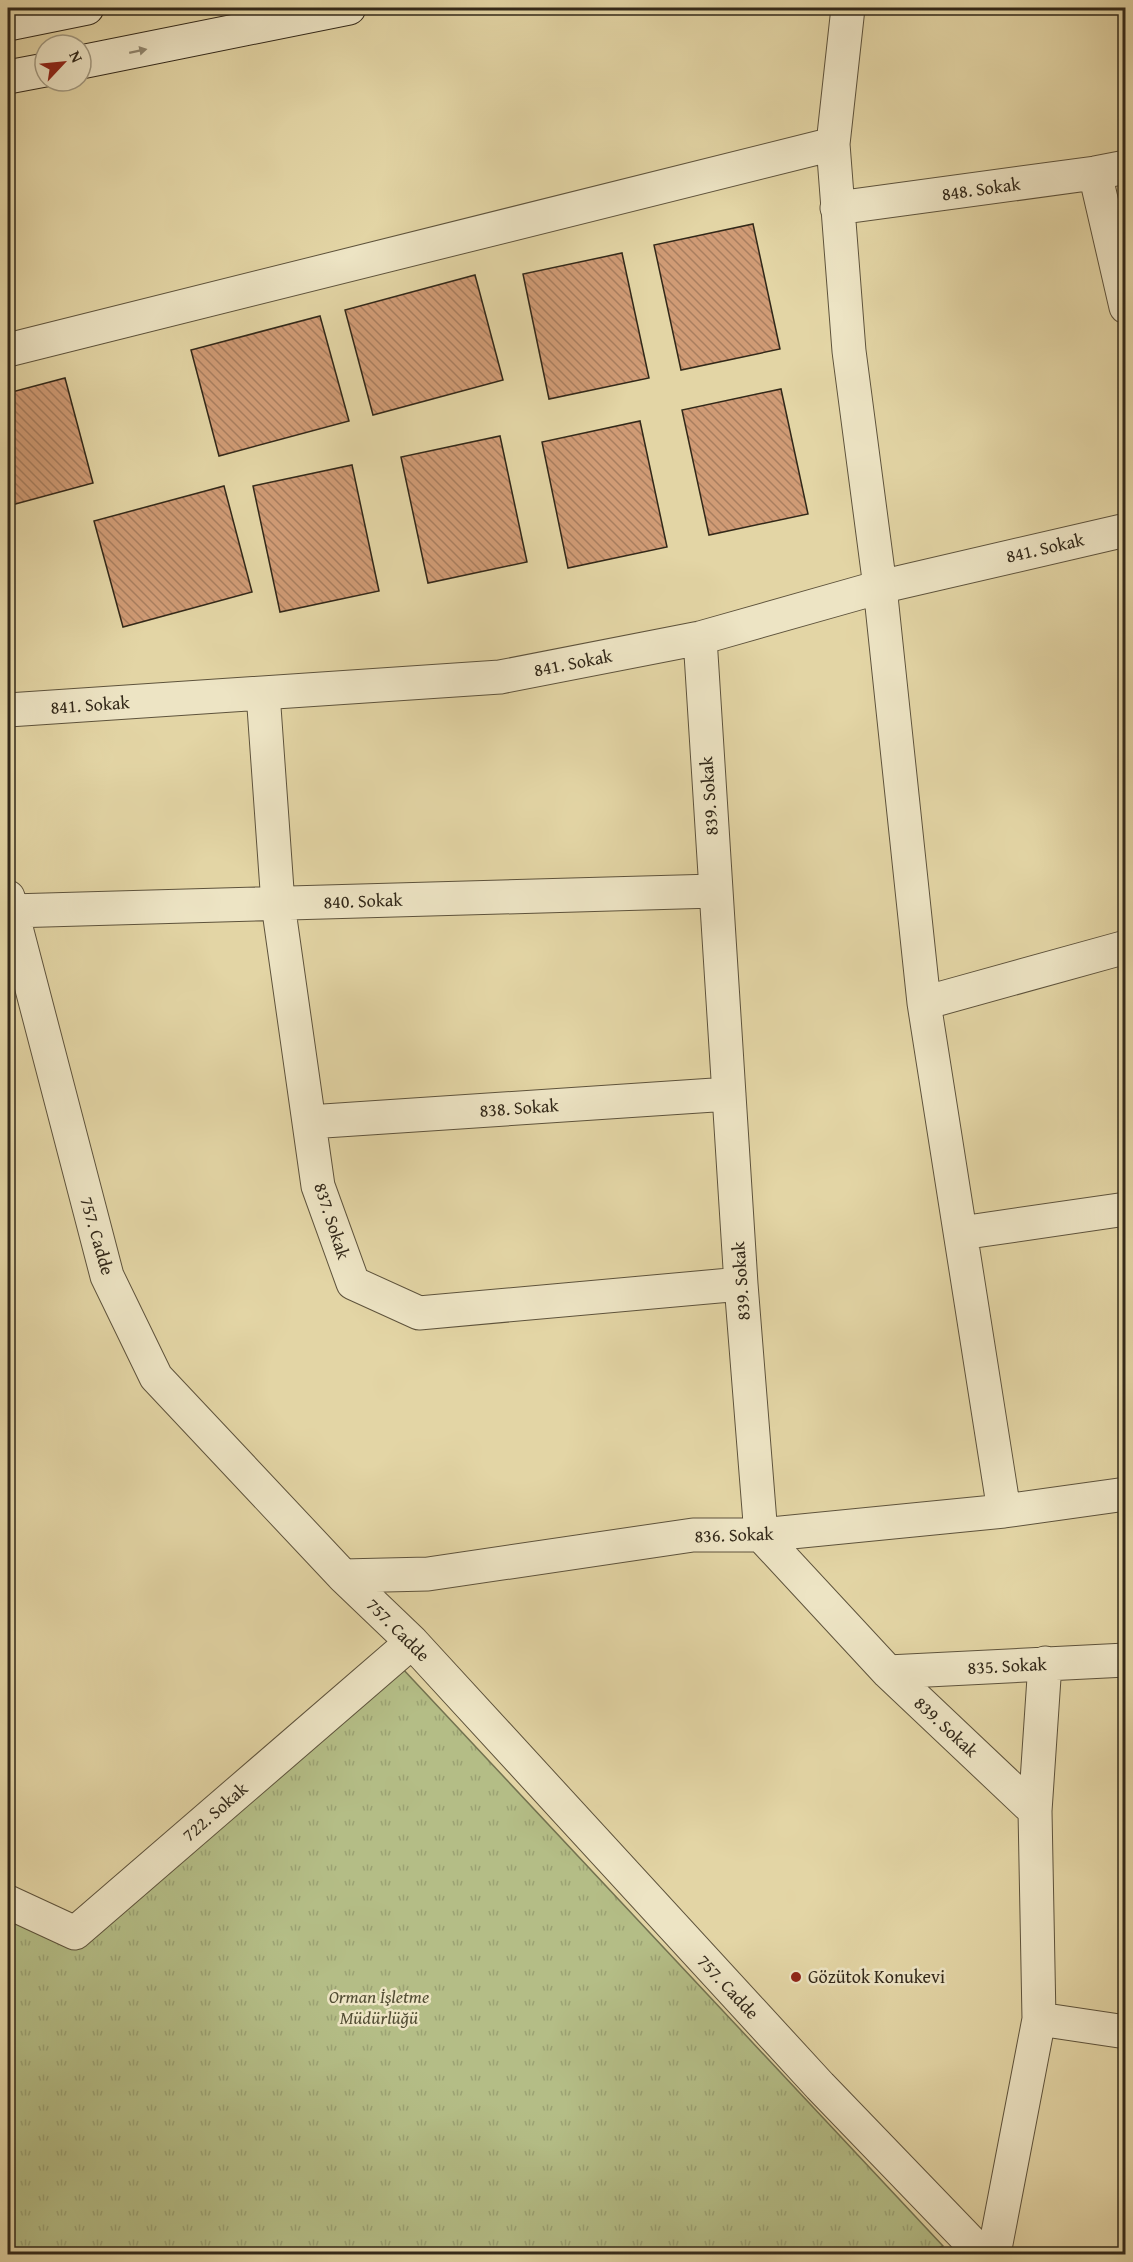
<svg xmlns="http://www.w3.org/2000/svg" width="1133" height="2262" font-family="'Gentium Book Plus',serif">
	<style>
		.grass { fill: url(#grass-tufts); stroke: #737250; stroke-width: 1.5 }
		.building { fill: url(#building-back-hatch); stroke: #322819; stroke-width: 1.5 }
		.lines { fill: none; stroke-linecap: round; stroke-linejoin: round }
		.minor-casing { stroke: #5e533c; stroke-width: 35 }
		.secondary-casing { stroke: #322819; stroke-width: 35 }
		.minor { stroke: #ede4c4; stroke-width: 33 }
		.secondary { stroke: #ede4c4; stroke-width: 33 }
		.oneway { fill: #90866e }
		.poi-dot { fill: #8f2418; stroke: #ede4c4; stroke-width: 2 }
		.labels { text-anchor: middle; stroke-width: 5; stroke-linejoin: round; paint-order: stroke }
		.street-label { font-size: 18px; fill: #322819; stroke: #ede4c4 }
		.poi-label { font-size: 18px; fill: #322819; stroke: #ede4c4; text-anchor: start }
		.park-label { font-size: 18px; font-style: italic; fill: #524d34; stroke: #ede4c4 }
	</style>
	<defs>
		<pattern id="grass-tufts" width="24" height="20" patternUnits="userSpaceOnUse" patternTransform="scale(1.5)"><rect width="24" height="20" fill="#b4bd86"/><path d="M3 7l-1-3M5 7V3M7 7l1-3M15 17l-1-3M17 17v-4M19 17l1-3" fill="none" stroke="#9ba273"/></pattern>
		<pattern id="building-back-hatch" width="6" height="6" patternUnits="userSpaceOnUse" patternTransform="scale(1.5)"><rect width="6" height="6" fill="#d09b75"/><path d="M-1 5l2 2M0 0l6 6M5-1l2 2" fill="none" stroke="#a97e5f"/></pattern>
	</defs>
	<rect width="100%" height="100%" fill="#e3d5a5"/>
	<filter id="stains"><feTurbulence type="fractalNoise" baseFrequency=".00333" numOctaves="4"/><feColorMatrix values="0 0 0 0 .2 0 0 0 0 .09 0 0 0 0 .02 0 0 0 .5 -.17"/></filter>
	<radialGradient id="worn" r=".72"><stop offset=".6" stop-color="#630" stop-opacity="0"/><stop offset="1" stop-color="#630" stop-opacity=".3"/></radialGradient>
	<path class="grass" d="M401 1667 943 2246 926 2254H8V1906L67 1945Z"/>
	<path class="building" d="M753 224 780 349 681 370 654 245Z
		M622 253 649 378 549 399 523 274Z
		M475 275 503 380 373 415 345 310Z
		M320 316 349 421 219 456 191 350Z
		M65 378 93 483 8 506V393Z
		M781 389 808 514 709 535 682 410Z
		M640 421 667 547 568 568 542 442Z
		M500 436 527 562 428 583 401 457Z
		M352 465 379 591 280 612 253 486Z
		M224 486 252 592 123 627 94 521Z"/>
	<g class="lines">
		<defs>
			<path id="minor" d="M848 8 833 144 849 351 880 587 924 1003 1004 1511
				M1095 173 1126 307
				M837 208 1095 173 1126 167
				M8 350 833 144
				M700 638 741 1284 761 1535 888 1672 1035 1811
				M263 693 278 904 318 1186 353 1283 419 1313 741 1284
				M8 710 500 677 700 638 880 587 1126 530
				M8 897 107 1276 156 1377 343 1576 412 1642 820 2086 982 2254
				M11 911 715 891
				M924 1003 1126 947
				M309 1122 729 1094
				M961 1233 1126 1209
				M343 1576 428 1574 693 1535H761L1004 1511 1126 1494
				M888 1672 1126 1660
				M8 1902 75 1933 412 1642
				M1039 2019 1126 2032
				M994 2254 1039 2019 1035 1811 1045 1663"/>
			<path id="secondary" d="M8 24 87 8
				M81 62 349 8
				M8 77 45 70"/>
		</defs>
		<use href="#minor" class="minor-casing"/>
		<use href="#secondary" class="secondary-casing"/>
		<use href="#minor" class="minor"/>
		<use href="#secondary" class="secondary"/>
	</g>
	<defs><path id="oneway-solid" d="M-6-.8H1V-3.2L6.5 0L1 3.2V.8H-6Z" transform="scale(1.5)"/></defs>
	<use class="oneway" href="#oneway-solid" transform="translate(138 51) rotate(-12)"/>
	<circle class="poi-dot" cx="796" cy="1977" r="6"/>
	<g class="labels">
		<g class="street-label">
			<text transform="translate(981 189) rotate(-8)" y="6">848. Sokak</text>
			<text transform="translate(1045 548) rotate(-13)" y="6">841. Sokak</text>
			<text transform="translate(573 663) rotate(-11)" y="6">841. Sokak</text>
			<text transform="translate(90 705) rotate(-4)" y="6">841. Sokak</text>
			<text transform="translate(709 796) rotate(-94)" y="6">839. Sokak</text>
			<text transform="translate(363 901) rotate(-2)" y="6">840. Sokak</text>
			<text transform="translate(519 1108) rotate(-4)" y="6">838. Sokak</text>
			<text transform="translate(332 1221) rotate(72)" y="6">837. Sokak</text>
			<text transform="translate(97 1236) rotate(74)" y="6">757. Cadde</text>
			<text transform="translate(741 1281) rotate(-94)" y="6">839. Sokak</text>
			<text transform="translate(734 1535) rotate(-2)" y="6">836. Sokak</text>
			<text transform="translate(398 1630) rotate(45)" y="6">757. Cadde</text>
			<text transform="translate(1007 1666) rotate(-3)" y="6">835. Sokak</text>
			<text transform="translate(946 1727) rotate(43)" y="6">839. Sokak</text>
			<text transform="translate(215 1812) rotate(-41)" y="6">722. Sokak</text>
			<text transform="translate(728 1987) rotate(47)" y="6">757. Cadde</text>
		</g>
		<g class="poi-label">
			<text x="808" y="1983">Gözütok Konukevi</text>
		</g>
		<g class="park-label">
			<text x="379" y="2003">Orman İşletme<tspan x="379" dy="21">Müdürlüğü</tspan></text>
		</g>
	</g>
	<rect width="1133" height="2262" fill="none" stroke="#e3d5a5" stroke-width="30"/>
	<rect x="9" y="9" width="1115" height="2244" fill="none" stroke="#322819" stroke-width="3"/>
	<rect x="15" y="15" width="1103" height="2232" fill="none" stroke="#322819" stroke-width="1.5"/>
	<g transform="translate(63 63) rotate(64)"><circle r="28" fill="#ede4c4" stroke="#a29980" stroke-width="1.5"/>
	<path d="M0-4.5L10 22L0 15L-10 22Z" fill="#8f2418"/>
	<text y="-9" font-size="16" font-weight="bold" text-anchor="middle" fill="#322819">N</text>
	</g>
	<rect width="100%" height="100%" filter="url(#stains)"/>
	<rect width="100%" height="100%" fill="url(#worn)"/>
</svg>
